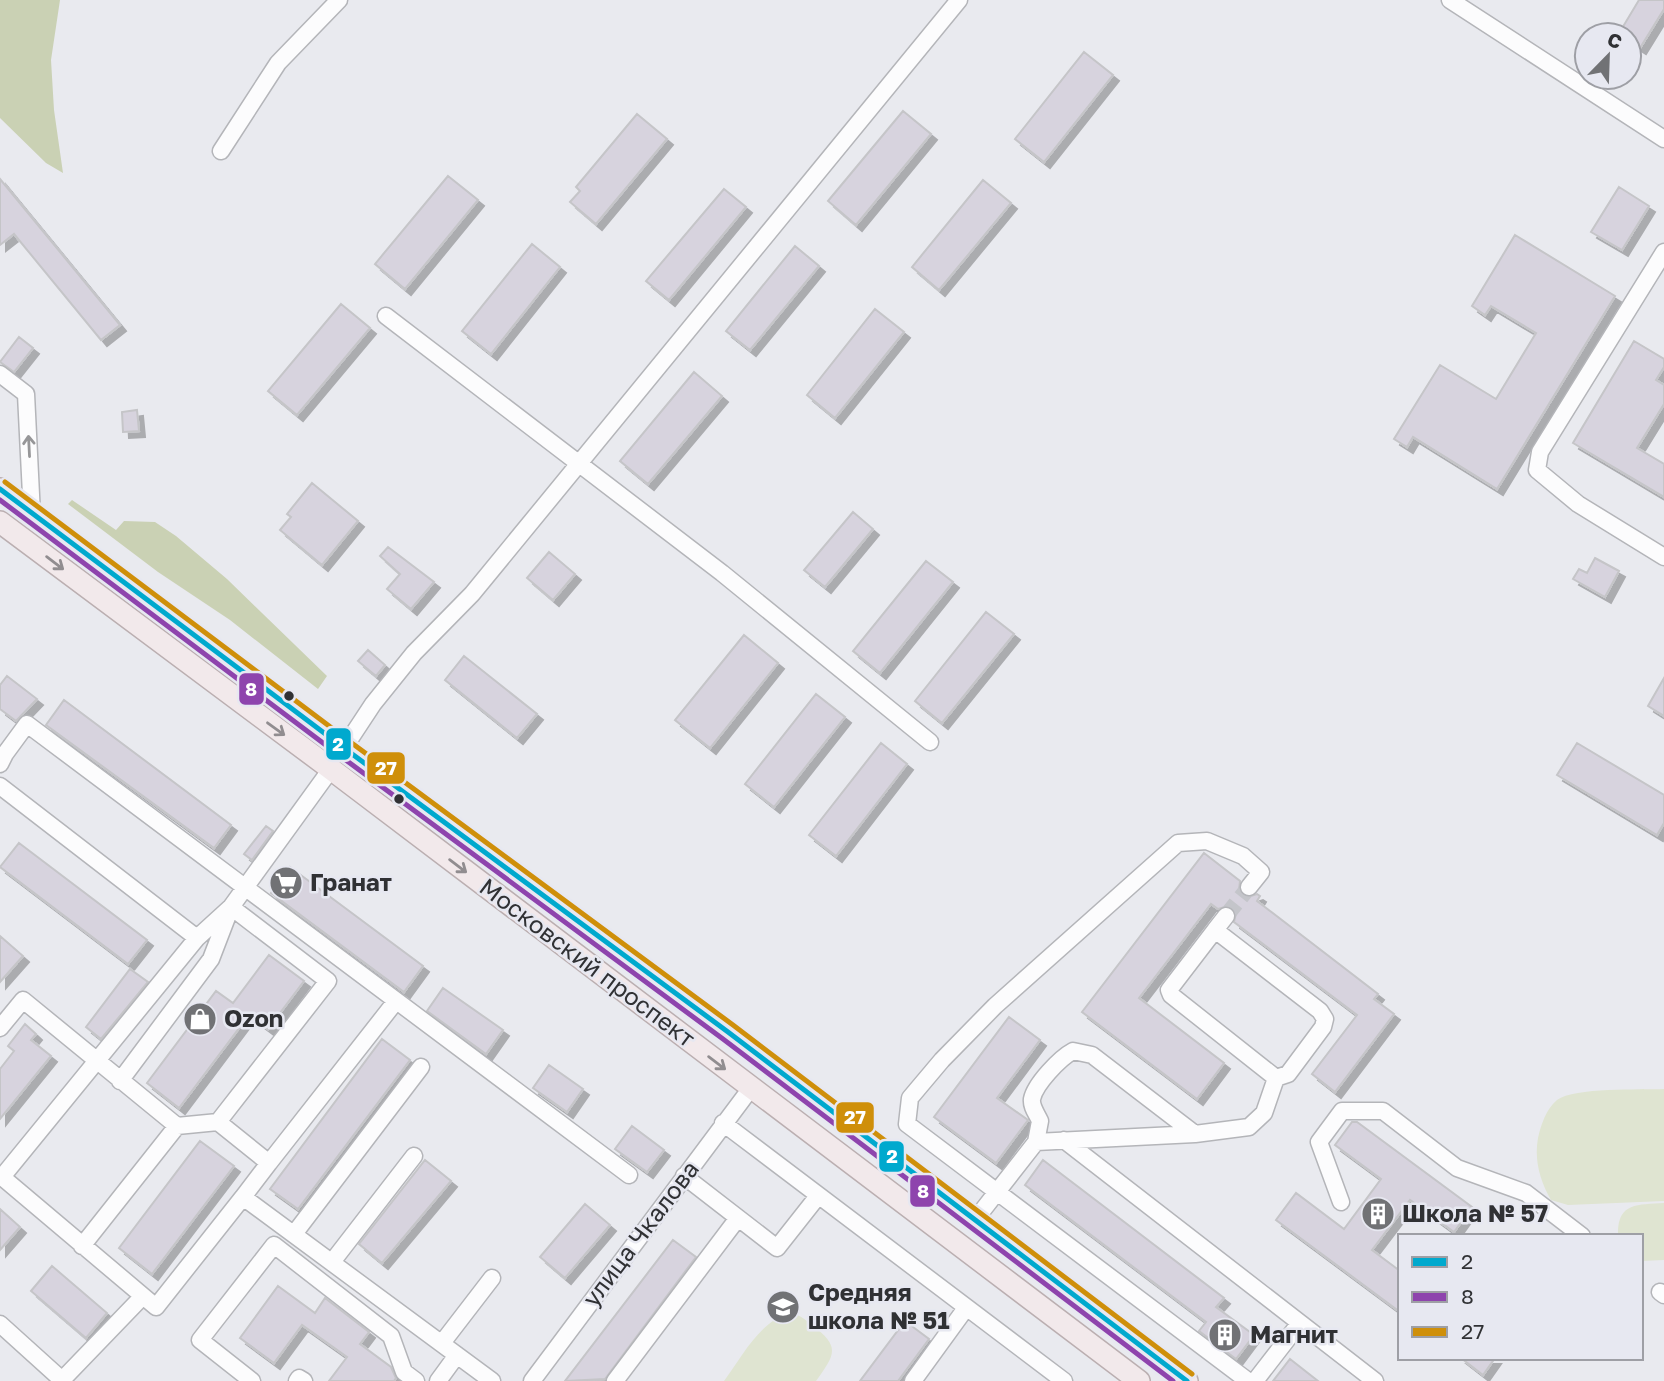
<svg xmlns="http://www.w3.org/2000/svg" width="1664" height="1381" font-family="'Golos Text',sans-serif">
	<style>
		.green { fill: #dfe4d1 }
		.forest { fill: #cad1b4 }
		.building { fill: #d7d3de; stroke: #c5c5c8; stroke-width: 2; filter: url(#shadow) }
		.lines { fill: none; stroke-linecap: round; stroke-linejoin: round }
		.minor-tunnel { stroke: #c4c5ca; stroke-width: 16; stroke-dasharray: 16 8; stroke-linecap: butt }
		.minor-casing { stroke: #b4b5b9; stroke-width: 19 }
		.major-casing { stroke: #bbafb1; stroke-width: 24 }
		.minor { stroke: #fcfcfd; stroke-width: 16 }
		.major { stroke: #f2e9eb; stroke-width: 21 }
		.bus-1-casing { stroke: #e7e8f1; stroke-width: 10 }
		.bus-2-casing { stroke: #e7e8f1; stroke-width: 10 }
		.bus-3-casing { stroke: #e7e8f1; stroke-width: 10 }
		.bus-1 { stroke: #00a9ce; stroke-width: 5 }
		.bus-2 { stroke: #8e44ad; stroke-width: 5 }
		.bus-3 { stroke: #cf8f0a; stroke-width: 5 }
		.oneway { stroke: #969698 }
		.oneway2 { stroke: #918d90 }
		.bus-dot { fill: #303134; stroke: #e7e8f1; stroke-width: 2.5 }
		.labels { text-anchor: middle; stroke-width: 5; stroke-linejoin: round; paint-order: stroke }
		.poi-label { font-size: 24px; font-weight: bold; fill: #303134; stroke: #e7e8f1; text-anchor: start }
		.street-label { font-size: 24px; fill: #303134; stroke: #e7e8f1 }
		.line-badge { stroke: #e7e8f1; stroke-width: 2.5 }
		.badge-label { font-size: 19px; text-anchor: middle; font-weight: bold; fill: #fff }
	</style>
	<defs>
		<filter id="shadow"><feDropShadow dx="6" dy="6" stdDeviation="0" flood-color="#0004"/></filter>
	</defs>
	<rect width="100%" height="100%" fill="#e9eaef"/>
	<path class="green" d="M1664 1089V1201L1568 1205 1551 1200C1540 1181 1534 1160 1538 1138 1541 1125 1546 1109 1557 1100 1575 1087 1640 1090 1664 1089Z
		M1664 1203V1260L1641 1261V1236H1618C1617 1202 1637 1205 1664 1203Z
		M788 1313C798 1313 804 1319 812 1325 841 1347 835 1354 816 1381H724C742 1357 758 1324 788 1313Z"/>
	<path class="forest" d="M0 0H60L51 60 54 110 63 173 46 163 0 118Z
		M72 500 116 530 124 521 155 522 176 536 227 579 327 676 318 689 230 620 158 572 68 504Z"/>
	<path class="building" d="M1639 0H1664V9L1640 48 1629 41V35H1618Z
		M1084 52 1113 75 1044 162 1015 139Z
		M903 111 931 134 856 225 828 201Z
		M637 114 667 139 596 224 570 202 580 191 576 187Z
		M448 176 478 200 405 289 375 264Z
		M0 179 120 325 101 340 14 234 0 245Z
		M983 180 1011 203 939 290 912 267Z
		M1619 187 1649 206 1622 250 1591 232Z
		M724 189 746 207 669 300 646 281Z
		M1515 235 1615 296 1497 489 1413 437 1407 447 1394 439 1440 365 1496 399 1536 333 1491 306 1485 315 1472 306Z
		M532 244 560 267 491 354 462 331Z
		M795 246 819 266 750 350 726 331Z
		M341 304 370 328 297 415 268 391Z
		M875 309 904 332 835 418 807 395Z
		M19 337 33 348 14 372 0 362Z
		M1634 341 1664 359V367L1656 380 1664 385V404L1637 448 1664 464V497L1573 443Z
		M694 372 722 396 648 484 620 461Z
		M137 410 139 431 123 432 122 412Z
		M312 483 358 521 322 565 280 530 291 517 287 514Z
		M853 512 873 529 825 587 804 570Z
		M388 547 434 582 411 609 387 589 400 574 380 556Z
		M549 552 575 574 553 600 527 578Z
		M1595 558 1619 571 1605 597 1573 579 1579 569 1587 573Z
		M926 561 953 582 880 673 853 651Z
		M986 612 1014 634 942 723 915 701Z
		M744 635 778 663 710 748 675 720Z
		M368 650 385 665 376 676 358 661Z
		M464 656 537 714 517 738 445 680Z
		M7 676 37 699 16 721 0 709V685Z
		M1664 678V716L1648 706Z
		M816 694 845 717 774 807 745 784Z
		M64 700 231 825 214 848 46 725Z
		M881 743 907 764 836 856 809 835Z
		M1577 743 1664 795V823L1657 835 1557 775Z
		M266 826 273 831 252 860 244 854Z
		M19 843 147 940 128 964 0 867Z
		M1204 853 1240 881 1239 890 1242 895 1248 897 1257 894 1260 896 1257 901 1378 994 1374 999 1394 1014 1335 1092 1312 1074 1357 1015 1234 922 1236 913 1228 906 1218 909 1211 904 1139 998 1224 1063 1197 1099 1082 1012Z
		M290 867 423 966 404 992 271 893Z
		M0 936 23 956 0 982Z
		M269 955 304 981 268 1029 249 1015 179 1108 147 1083 216 991 233 1003Z
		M130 969 148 982 101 1039 86 1027Z
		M443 988 503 1030 486 1054 427 1011Z
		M1009 1017 1040 1040 997 1098 1028 1120 996 1163 934 1117Z
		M25 1024 36 1034 31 1040 51 1056 0 1119V1069L14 1051 8 1046Z
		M382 1039 410 1060 298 1209 270 1189Z
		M549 1065 583 1089 567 1112 533 1088Z
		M1352 1122H1357L1472 1207 1454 1232 1410 1200 1372 1250 1400 1271V1312L1276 1220 1296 1193 1344 1229 1381 1179 1335 1145Z
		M632 1126 664 1150 647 1172 615 1149Z
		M200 1141 234 1166 152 1274 119 1248Z
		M425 1160 451 1181 382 1263 359 1244Z
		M1043 1160 1224 1298 1216 1307 1254 1335 1236 1359 1199 1331 1206 1322 1025 1185Z
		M585 1204 610 1225 565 1278 540 1257Z
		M0 1209 20 1227 0 1250Z
		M673 1240 696 1257 605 1379 565 1381Z
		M52 1266 107 1313 86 1338 31 1291Z
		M278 1286 315 1313 325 1298 369 1332 360 1344 391 1367 396 1378 394 1381H329L347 1357 302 1325 274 1363 240 1338Z
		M905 1321 929 1339 898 1381H860Z
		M1461 1358H1495L1483 1375Z
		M1290 1359 1318 1381H1273Z"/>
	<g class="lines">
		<path class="minor-tunnel" d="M1226 916 1249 887"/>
		<defs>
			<path id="minor" d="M1450 0 1664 139
				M221 151 278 63 339 0
				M1664 252 1540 452 1537 470 1578 504 1664 557
				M386 316 722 573 930 742
				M0 374 26 394 32 515
				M344 748 373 704 414 653 472 594 959 0
				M0 764 5 754 27 724 629 1175
				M331 769 231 907 197 938 2 1177 156 1307 243 1197 492 1381
				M0 786 197 938
				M1215 930 1226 916
				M0 1028 23 1000 177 1126 218 1122
				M120 1081 211 959 231 907 328 981 218 1122 269 1163 243 1197
				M723 1123 1064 1381
				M1064 1140 1375 1381
				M1036 1142 1195 1134
				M269 1163 396 1001
				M684 1176 777 1248 818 1196
				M1341 1202 1319 1142 1342 1111H1383L1457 1168 1526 1193 1582 1236
				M975 1220 1036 1142 1040 1121C1037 1114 1031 1107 1032 1099 1035 1084 1060 1058 1073 1051L1092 1055 1195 1134 1249 1127 1264 1113 1276 1078 1171 995 1169 990 1215 930 1320 1011 1325 1019 1323 1027 1288 1074 1276 1078
				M294 1234 421 1067
				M82 1246 177 1126
				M332 1262 414 1156
				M1660 1292 1664 1295
				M0 1324 62 1380
				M442 1343 492 1278
				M61 1381 143 1296
				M252 1381 200 1340 274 1245 391 1336 404 1372 416 1381
				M297 1381 299 1378 304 1381
				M438 1381 457 1355
				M532 1381 751 1088
				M615 1381 738 1218
				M913 1381 966 1308
				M1248 1381 907 1124 910 1098 942 1060 995 1006 1178 843 1207 841 1243 856 1261 872 1249 887
				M1255 1381 1299 1324"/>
			<path id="major" d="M0 489 344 748 728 1032 1187 1381
				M0 522 331 769 1139 1381"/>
		</defs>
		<use href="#minor" class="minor-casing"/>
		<use href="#major" class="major-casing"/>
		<use href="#minor" class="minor"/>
		<use href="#major" class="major"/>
		<defs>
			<path id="bus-1" d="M0 489 344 748 728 1032 1187 1381"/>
			<path id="bus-2" d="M0 500 339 755 723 1039 1173 1381"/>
			<path id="bus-3" d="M5 482 349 741 733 1025 1192 1374"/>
		</defs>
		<use href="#bus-1" class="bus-1-casing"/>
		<use href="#bus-2" class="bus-2-casing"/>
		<use href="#bus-3" class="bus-3-casing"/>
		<use href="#bus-1" class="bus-1"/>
		<use href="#bus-2" class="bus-2"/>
		<use href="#bus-3" class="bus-3"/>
	</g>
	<defs><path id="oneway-shaft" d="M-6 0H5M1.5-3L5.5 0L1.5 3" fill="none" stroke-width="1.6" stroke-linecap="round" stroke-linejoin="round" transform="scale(1.75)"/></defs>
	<use class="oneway" href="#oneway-shaft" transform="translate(29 446) rotate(-93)"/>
	<g class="oneway2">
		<use href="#oneway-shaft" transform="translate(55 563) rotate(37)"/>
		<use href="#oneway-shaft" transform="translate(276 729) rotate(36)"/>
		<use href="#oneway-shaft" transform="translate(458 866) rotate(37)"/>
		<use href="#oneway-shaft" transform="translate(717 1063) rotate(37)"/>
	</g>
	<defs>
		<symbol id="supermarket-disc" viewBox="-11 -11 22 22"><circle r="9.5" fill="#717275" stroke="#e7e8f1"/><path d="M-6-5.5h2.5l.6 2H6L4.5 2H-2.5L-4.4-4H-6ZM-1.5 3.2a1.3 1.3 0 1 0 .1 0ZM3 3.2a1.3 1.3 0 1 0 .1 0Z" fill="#fff"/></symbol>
		<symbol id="shop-disc" viewBox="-11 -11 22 22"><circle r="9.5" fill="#717275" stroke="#e7e8f1"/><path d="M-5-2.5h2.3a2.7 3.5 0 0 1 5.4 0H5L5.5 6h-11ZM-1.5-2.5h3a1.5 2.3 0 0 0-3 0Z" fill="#fff"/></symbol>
		<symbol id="building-disc" viewBox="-11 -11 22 22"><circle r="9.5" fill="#717275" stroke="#e7e8f1"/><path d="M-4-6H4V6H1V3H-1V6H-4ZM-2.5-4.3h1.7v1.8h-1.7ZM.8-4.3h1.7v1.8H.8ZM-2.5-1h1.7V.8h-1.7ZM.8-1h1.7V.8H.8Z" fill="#fff"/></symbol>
		<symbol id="school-disc" viewBox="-11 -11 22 22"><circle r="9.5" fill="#717275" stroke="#e7e8f1"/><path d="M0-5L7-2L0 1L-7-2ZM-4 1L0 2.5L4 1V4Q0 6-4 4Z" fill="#fff"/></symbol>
	</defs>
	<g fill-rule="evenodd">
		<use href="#supermarket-disc" x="267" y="864" width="38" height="38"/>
		<use href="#shop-disc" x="181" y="1000" width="38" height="38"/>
		<use href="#building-disc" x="1359" y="1195" width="38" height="38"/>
		<use href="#school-disc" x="764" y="1288" width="38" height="38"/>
		<use href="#building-disc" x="1206" y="1316" width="38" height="38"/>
	</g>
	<g class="bus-dot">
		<circle cx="289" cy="696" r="6"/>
		<circle cx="399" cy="799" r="6"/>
	</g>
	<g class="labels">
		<g class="poi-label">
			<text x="310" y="891">Гранат</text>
			<text x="224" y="1027">Ozon</text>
			<text x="1402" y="1222">Школа № 57</text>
			<text x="808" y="1301">Средняя<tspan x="808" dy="28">школа № 51</tspan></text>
			<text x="1250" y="1343">Магнит</text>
		</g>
		<g class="street-label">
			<text transform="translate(587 963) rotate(37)" y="8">Московский проспект</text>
			<text transform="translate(641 1234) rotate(-53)" y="8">улица Чкалова</text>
		</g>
	</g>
	<g class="line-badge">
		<rect x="238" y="672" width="27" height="34" rx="7" fill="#8e44ad"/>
		<rect x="325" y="727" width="27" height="34" rx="7" fill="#00a9ce"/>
		<rect x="366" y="751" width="40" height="34" rx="7" fill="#cf8f0a"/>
		<rect x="835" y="1101" width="40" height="33" rx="7" fill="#cf8f0a"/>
		<rect x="878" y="1140" width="27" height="33" rx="7" fill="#00a9ce"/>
		<rect x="909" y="1174" width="27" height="34" rx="7" fill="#8e44ad"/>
	</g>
	<g class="badge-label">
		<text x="251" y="696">8</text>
		<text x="338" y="751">2</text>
		<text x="386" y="775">27</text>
		<text x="855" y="1124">27</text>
		<text x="892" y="1163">2</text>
		<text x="923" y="1198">8</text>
	</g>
	<rect x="1398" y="1234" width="245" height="126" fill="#e7e8f1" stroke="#9e9fa5" stroke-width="2"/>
	<rect x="1412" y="1257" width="35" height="10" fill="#00a9ce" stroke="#9e9fa5" stroke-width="2"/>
	<text x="1461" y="1269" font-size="21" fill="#303134">2</text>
	<rect x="1412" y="1292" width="35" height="10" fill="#8e44ad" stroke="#9e9fa5" stroke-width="2"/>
	<text x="1461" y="1304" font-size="21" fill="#303134">8</text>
	<rect x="1412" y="1327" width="35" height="10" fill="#cf8f0a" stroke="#9e9fa5" stroke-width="2"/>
	<text x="1461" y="1339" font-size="21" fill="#303134">27</text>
	<g transform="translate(1608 56) rotate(23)"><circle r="33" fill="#e7e8f1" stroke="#9e9fa5" stroke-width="2"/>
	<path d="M0-5L12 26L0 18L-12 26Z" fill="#717275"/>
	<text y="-10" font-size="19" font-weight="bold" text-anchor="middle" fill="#303134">С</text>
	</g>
</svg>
